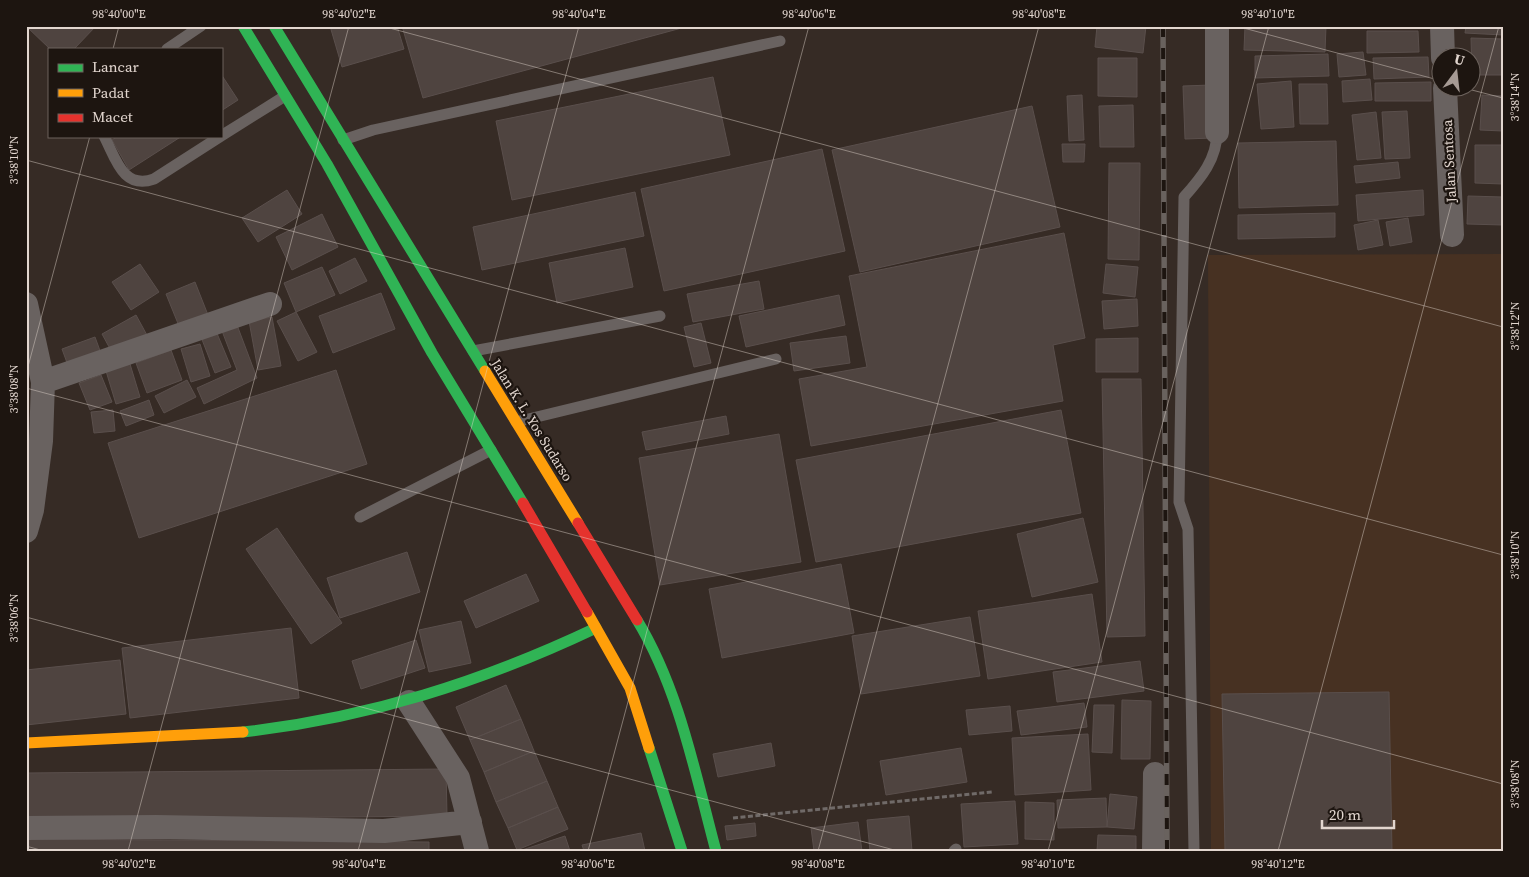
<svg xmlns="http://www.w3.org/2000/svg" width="1529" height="877" font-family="'Source Serif 4',serif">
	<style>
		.built { fill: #473122 }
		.building { fill: #4f4440; stroke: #5a4f4c }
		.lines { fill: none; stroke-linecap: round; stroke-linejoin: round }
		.path { stroke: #706a68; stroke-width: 3; stroke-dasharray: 5 2.5; stroke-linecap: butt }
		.lane { stroke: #696260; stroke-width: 11 }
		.street { stroke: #696260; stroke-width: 24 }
		.fast { stroke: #30b455; stroke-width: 11 }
		.slow { stroke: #ff9f0a; stroke-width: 11 }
		.jam { stroke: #e5322d; stroke-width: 11 }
		.rail-casing { stroke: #69625e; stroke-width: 5.5 }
		.rail { stroke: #1d1510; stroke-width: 4; stroke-dasharray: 11; stroke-linecap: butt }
		.ticks { fill: none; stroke: #e2d6cf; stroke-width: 1; stroke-opacity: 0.45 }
		.labels { text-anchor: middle; stroke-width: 4.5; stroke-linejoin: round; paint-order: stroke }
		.street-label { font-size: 14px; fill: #e2d6cf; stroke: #1d1510 }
		.neatline { fill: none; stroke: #e2d6cf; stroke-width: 2 }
		.ticks-label { font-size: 12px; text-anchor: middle; fill: #e2d6cf }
	</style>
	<rect width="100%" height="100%" fill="#362b25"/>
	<path class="built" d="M1503 254V851H1211L1208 255Z"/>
	<path class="building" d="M26 26H96L74 49H50Z
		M330 26H397L404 49 342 67Z
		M402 26H689L423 98Z
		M1097 26H1146L1143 53 1095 47Z
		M1245 26H1326L1325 52 1244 50Z
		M1466 26H1503V35L1465 33Z
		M1367 31H1418L1419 52 1367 53Z
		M1471 38 1503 39V75H1472Z
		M1363 52 1366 75 1339 77 1337 54Z
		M1328 54 1329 76 1255 78V56Z
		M1428 57 1429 77 1374 79 1373 58Z
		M1098 58H1137V97L1098 96Z
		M221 74 238 100 221 111Z
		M713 77 730 155 512 200 496 121Z
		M1370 79 1372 100 1343 102 1342 81Z
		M1291 81 1294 127 1261 129 1257 84Z
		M1431 82V101H1375V83Z
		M1299 84H1327L1328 124H1300Z
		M1211 85 1213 138 1185 139 1183 86Z
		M1082 95 1084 140 1069 141 1067 96Z
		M1482 95 1503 96V131L1480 130Z
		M1133 105 1134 147H1100L1099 106Z
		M1032 106 1060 227 860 272 832 150Z
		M1407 111 1410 158 1385 159 1382 112Z
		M1376 112 1381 158 1357 160 1352 115Z
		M118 136H182L129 170 112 140Z
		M1336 141 1338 205 1239 208 1238 143Z
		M1062 144H1085L1084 162H1063Z
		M1475 145H1503V184L1475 183Z
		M822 149 845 251 664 291 641 189Z
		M1398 162 1400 178 1356 183 1354 166Z
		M1109 163H1140L1139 260 1108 259Z
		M287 190 302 214 258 242 242 218Z
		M1423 190 1424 215 1358 221 1356 195Z
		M635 192 644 236 482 270 473 227Z
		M1468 196 1503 197V225L1467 224Z
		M1335 213V237L1238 239V215Z
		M322 214 338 247 292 270 276 237Z
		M1408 218 1412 242 1390 246 1386 222Z
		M1378 220 1383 245 1358 250 1354 225Z
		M1064 233 1085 338 1053 345 1063 401 811 446 799 379 867 367 849 276Z
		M625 248 633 287 557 303 549 263Z
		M355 258 367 281 340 294 329 271Z
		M140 264 159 292 131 310 112 282Z
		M1106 264 1138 267 1135 297 1103 293Z
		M322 267 335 295 296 312 284 283Z
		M759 281 764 309 693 322 687 294Z
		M195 282 208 315 179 326 166 294Z
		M381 293 395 329 333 353 319 316Z
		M839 295 845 325 746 347 739 316Z
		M1137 299 1138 326 1104 329 1102 301Z
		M296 312 317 352 298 361 277 321Z
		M136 315 148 337 114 356 102 334Z
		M272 317 281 366 258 370 249 321Z
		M701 323 711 363 694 367 684 327Z
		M237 325 257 378 204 404 197 388 237 370 222 331Z
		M216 331 231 367 215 373 201 337Z
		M846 336 850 363 794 371 790 343Z
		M95 337 103 359 70 371 62 349Z
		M1138 338V372H1096V339Z
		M200 344 210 376 191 382 181 349Z
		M171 350 182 380 147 393 136 363Z
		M130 364 140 397 116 404 106 371Z
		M336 370 367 464 139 538 108 443Z
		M101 375 112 402 90 410 79 383Z
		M1102 379H1141L1145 636 1107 637Z
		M187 380 196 397 164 413 155 396Z
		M149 400 154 415 126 426 120 411Z
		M113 410 115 431 94 433 91 412Z
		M1061 410 1081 513 816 562 796 460Z
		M726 416 729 434 646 450 642 432Z
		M779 434 801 562 660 585 639 458Z
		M1083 518 1098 582 1032 597 1017 534Z
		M277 528 342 623 311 644 246 549Z
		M407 552 420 592 340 618 327 578Z
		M841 564 854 633 722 658 709 589Z
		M526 574 539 601 476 628 464 601Z
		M1092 594 1102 662 988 679 978 611Z
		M970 617 980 676 861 694 852 636Z
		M461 621 471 663 429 672 419 630Z
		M291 628 299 698 130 718 122 648Z
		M416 640 425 668 361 689 352 661Z
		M120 660 126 714 26 725V670Z
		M1140 661 1144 691 1057 702 1053 672Z
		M506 685 521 719 470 740 456 707Z
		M1389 692 1392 851H1225L1222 694Z
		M1122 700 1151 701 1150 759H1121Z
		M1084 703 1087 727 1021 735 1017 711Z
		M1094 705H1114L1112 753 1092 752Z
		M1010 706 1012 731 969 735 966 710Z
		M521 719 534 751 484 772 470 740Z
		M1088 734 1091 790 1015 795 1012 738Z
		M771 743 775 766 718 777 713 754Z
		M961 748 967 782 886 795 880 761Z
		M534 751 547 781 496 802 484 772Z
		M446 769 447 816 26 820V773Z
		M547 781 558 807 508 828 496 802Z
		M1110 794 1137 797 1134 829 1107 827Z
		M1106 798 1107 827 1058 828 1057 800Z
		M1015 801 1018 844 964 847 961 804Z
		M1025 802 1054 803V840L1025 839Z
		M558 807 568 829 517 850 508 828Z
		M909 816 912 851H870L867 820Z
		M858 822 862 851H814L811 828Z
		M755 823 756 836 727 840 725 826Z
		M641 833 645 851H584L582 845Z
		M1098 835 1136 836V851H1097Z
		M565 836 570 851H519Z
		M26 839 429 842V851H26Z"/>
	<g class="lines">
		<path class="path" d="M733 818 992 792"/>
		<path class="lane" d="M167 49 201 26
			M104 136C116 159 123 190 154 179L221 136
			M221 136 285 96
			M343 140 373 130 780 41
			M473 351 660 316
			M516 422 776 359
			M360 517 491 450
			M954 851 956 849
			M1194 851 1188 529 1179 502 1184 197C1201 178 1217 159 1217 132"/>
		<path class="street" d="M1217 26V132
			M1442 26 1443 58
			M1445 88 1452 235
			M26 304 43 382 41 441 32 510 26 531
			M43 382 270 304
			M409 702 458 778 477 851
			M26 828 156 827 384 831 470 822
			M1154 851 1155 774"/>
		<path class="fast" d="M243 26 327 164 432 353 523 503
			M274 26 485 371
			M637 620C679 689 695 773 716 851
			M243 732C368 718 482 682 596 628
			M649 748 682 851"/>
		<path class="slow" d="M485 371 578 523
			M587 612 630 688 649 748
			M26 743 243 732"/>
		<path class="jam" d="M523 503 587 612
			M578 523 637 620"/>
		<defs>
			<path id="rail" d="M1163 26 1167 851"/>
		</defs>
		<use href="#rail" class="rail-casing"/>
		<use href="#rail" class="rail"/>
	</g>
	<path class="ticks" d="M382 26 1503 327M1236 26 1442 81M113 49 119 26M1464 88 1503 98M26 160 1503 555M26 374 90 136M26 388 1503 784M26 617 898 851M26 846 44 851M128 851 349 26M358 851 579 26M588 851 809 26M818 851 1039 26M1048 851 1269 26M1278 851 1499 26"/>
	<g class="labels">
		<g class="street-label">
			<text transform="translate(1449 161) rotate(-93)" y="5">Jalan Sentosa</text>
			<text transform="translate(532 420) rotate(58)" y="5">Jalan K. L. Yos Sudarso</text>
		</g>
	</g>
	<rect width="1529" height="877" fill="none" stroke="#1d1510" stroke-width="55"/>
	<rect x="48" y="48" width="175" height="90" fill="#1d1510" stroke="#6c625c"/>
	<rect x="58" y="64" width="25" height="8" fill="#30b455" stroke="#6c625c"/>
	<text x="92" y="72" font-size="15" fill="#e2d6cf">Lancar</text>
	<rect x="58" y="89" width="25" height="8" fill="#ff9f0a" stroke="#6c625c"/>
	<text x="92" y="98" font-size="15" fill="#e2d6cf">Padat</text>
	<rect x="58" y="114" width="25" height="8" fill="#e5322d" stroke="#6c625c"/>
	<text x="92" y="122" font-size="15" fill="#e2d6cf">Macet</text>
	<g transform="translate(1456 72) rotate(15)"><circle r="24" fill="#1d1510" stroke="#6c625c"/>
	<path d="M0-4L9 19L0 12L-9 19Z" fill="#a69a94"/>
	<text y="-8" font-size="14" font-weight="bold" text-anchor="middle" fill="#e2d6cf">U</text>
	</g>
	<path d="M1322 820v8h72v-8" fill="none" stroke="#e2d6cf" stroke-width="2.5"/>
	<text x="1329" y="820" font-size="15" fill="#e2d6cf" stroke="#1d1510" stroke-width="4" paint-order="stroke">20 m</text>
	<rect x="28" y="28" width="1474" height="822" class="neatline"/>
	<g class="ticks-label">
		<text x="119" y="18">98°40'00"E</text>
		<text x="349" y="18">98°40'02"E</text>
		<text x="579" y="18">98°40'04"E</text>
		<text x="809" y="18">98°40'06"E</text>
		<text x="1039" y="18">98°40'08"E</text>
		<text x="1268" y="18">98°40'10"E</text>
		<text transform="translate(1515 97) rotate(-90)" y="4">3°38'14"N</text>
		<text transform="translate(14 160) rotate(-90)" y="4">3°38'10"N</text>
		<text transform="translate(1515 326) rotate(-90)" y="4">3°38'12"N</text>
		<text transform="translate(14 389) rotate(-90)" y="4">3°38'08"N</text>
		<text transform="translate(1515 555) rotate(-90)" y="4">3°38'10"N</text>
		<text transform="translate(14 618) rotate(-90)" y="4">3°38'06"N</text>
		<text transform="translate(1515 784) rotate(-90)" y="4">3°38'08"N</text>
		<text x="129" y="868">98°40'02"E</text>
		<text x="359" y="868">98°40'04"E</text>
		<text x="588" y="868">98°40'06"E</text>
		<text x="818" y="868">98°40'08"E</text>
		<text x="1048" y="868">98°40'10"E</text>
		<text x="1278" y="868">98°40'12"E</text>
	</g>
</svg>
